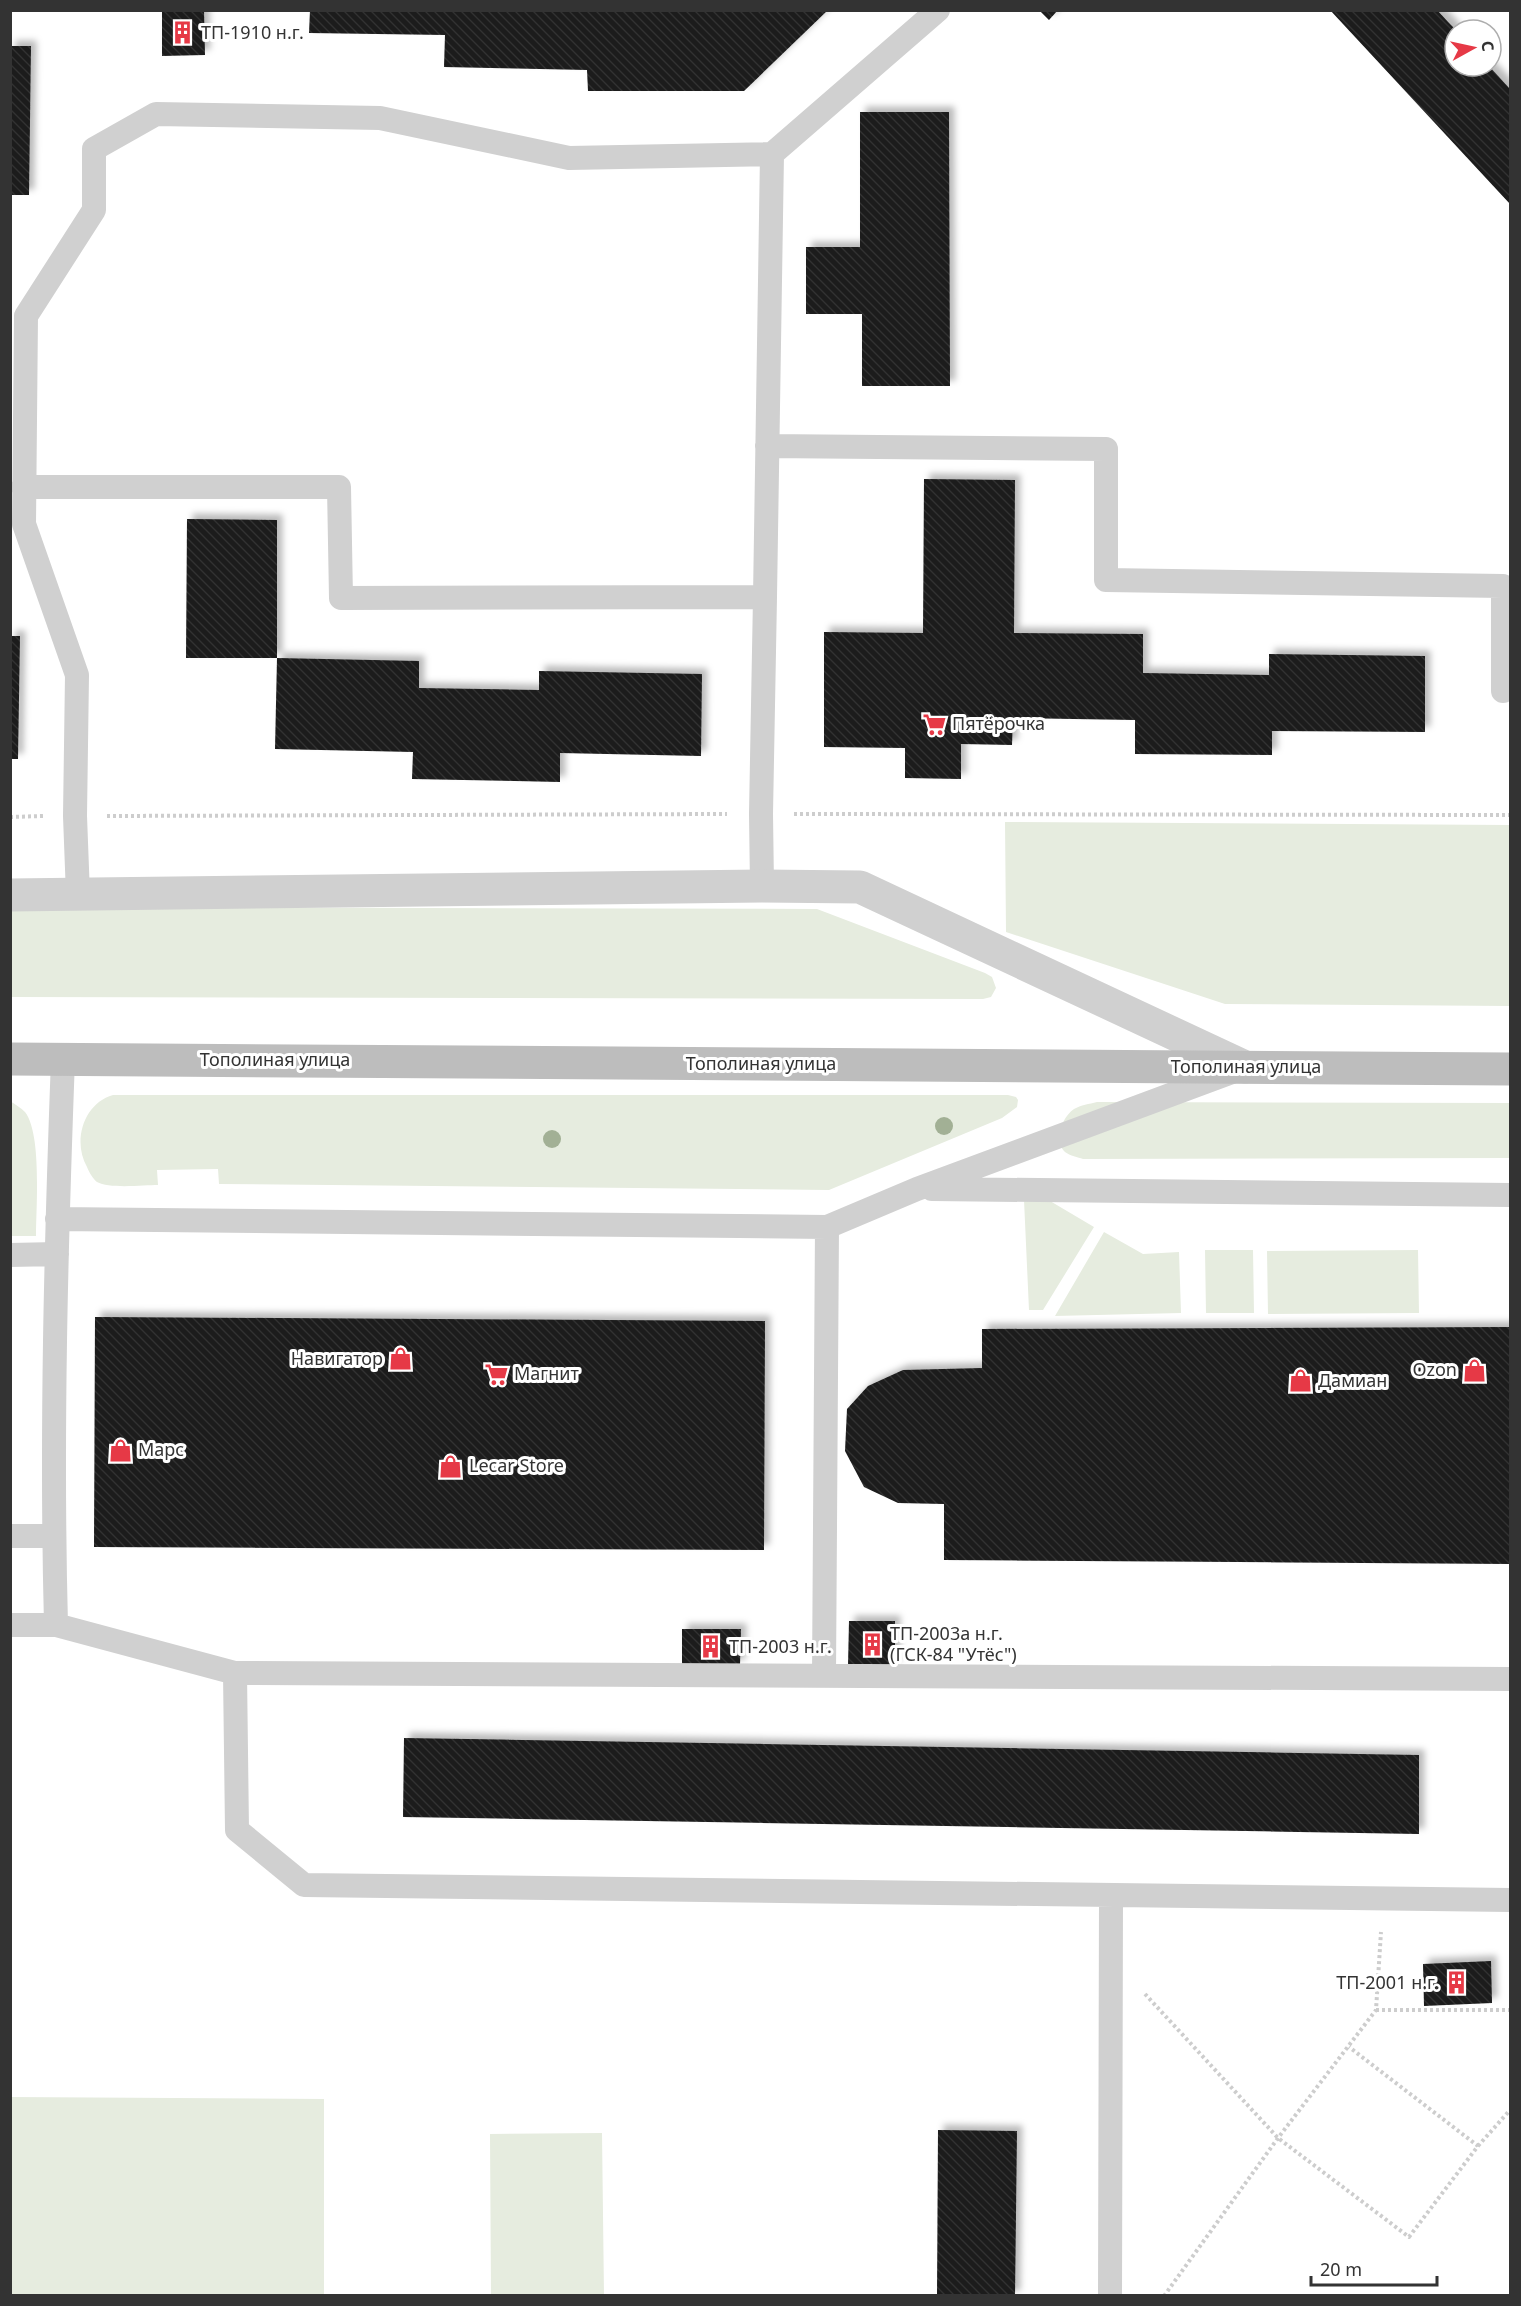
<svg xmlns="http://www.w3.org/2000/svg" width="1521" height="2306" font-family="'Noto Sans',sans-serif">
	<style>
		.green { fill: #e6ecdf }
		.building { fill: url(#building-back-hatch); filter: url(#shadow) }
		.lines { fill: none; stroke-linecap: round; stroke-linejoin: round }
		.path { stroke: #cdcdcd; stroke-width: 4; stroke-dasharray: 3 3; stroke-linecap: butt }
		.lane { stroke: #d0d0d0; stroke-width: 24 }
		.street { stroke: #d0d0d0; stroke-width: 33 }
		.secondary { stroke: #bdbdbd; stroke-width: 33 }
		.tree { fill: #a2b095 }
		.labels { text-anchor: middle; stroke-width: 6; stroke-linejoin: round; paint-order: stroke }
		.poi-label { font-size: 18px; fill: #333; stroke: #fff; text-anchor: start }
		.street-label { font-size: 18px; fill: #333; stroke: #fff }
	</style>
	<defs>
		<pattern id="building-back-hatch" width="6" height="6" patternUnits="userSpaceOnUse" patternTransform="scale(1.5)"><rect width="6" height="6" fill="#1a1a1a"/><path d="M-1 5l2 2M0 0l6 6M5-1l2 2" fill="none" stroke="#333"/></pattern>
		<filter id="shadow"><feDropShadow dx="5.5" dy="-5.5" stdDeviation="3" flood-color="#0004"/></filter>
	</defs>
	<rect width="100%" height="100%" fill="#fff"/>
	<path class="green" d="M1005 822 1510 825V1006L1225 1004 1006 932Z
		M11 907 817 909 985 973 992 977 996 988 991 997 983 999 11 997Z
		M113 1095H1008L1016 1097 1018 1100 1017 1107 1002 1118 829 1190 219 1184 218 1169 157 1170 158 1185C144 1185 109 1189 97 1182 93 1179 89 1172 87 1167 72 1141 84 1103 113 1095Z
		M10 1101C15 1104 21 1108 25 1112 42 1134 36 1207 36 1236H11Z
		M1097 1102 1510 1103V1158L1083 1159C1078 1157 1070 1156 1065 1152 1053 1141 1062 1117 1074 1109 1081 1105 1089 1104 1097 1102Z
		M1045 1198 1094 1227 1043 1310H1029L1024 1200Z
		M1104 1232 1143 1254 1179 1252 1181 1313 1055 1316Z
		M1205 1250H1253L1254 1313H1206Z
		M1418 1250 1419 1313 1268 1314 1267 1251Z
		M11 2097 324 2099V2295H11Z
		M602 2133 604 2295H491L490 2134Z"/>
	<path class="building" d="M162 10H204L205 55 162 56Z
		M310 10 590 11 828 10 744 91H588L587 70 444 67 445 35 309 33Z
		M1039 10H1058L1049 20Z
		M1330 10H1437L1449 23 1455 29V66H1489L1510 89V204Z
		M10 46H31L29 195H10Z
		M860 112H949L950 386H862V314H806V247H860Z
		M924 479 1015 480 1014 633 1143 634V673L1269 675V654L1425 656V732L1272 731V755L1135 754V720L1013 718 1012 745 961 744V779L905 778V748L824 747V632L923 633Z
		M187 519 277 520V658H186Z
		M10 636H20L18 759H10Z
		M277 658 419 661V688L539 690V671L702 674 701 756 560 753V782L412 779 413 752 275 749Z
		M95 1317 765 1321 764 1550 94 1547Z
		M1510 1327V1564L944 1560V1504L898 1503 864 1487 845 1451 847 1409 868 1386 903 1370 982 1368V1329Z
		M849 1621H895V1667L848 1666Z
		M682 1629H741L740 1665 682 1664Z
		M404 1738 1419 1755V1834L403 1817Z
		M1491 1961 1492 2003 1424 2006 1423 1964Z
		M938 2130 1017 2131 1015 2296H937Z"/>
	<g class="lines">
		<path class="path" d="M794 814 1510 815
			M107 816 727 814
			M10 817 43 816
			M1145 1994 1278 2138 1409 2237 1478 2146 1349 2047
			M1376 2010H1510
			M1478 2146 1510 2110
			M1164 2296 1278 2138 1376 2010 1381 1932"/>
		<path class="lane" d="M767 446 1106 449V580L1503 586V691
			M23 487H339L341 598 765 597 761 814 762 886
			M765 597 772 154
			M78 895 75 816 77 675 24 524 26 316 94 210V149L156 114 380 118 569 158 772 154 938 10
			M63 1059C56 1247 51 1436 56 1625L235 1673 1510 1679
			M932 1189 1510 1195
			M57 1219 827 1227 917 1189 1232 1072
			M10 1255 57 1254
			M10 1536H54
			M10 1625H56
			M235 1673 237 1830 304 1885 1510 1900
			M824 1676 827 1227
			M1110 2296 1111 1897"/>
		<path class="street" d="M10 895 762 886 860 887 1245 1067"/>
		<path class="secondary" d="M10 1059 1510 1069"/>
	</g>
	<g class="tree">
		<circle cx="944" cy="1126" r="9"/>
		<circle cx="552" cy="1139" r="9"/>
	</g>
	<defs>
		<symbol id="building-bare" viewBox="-9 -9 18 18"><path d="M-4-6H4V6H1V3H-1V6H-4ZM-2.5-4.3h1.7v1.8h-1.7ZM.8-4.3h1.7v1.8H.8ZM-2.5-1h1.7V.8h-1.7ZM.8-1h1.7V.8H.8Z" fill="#e63946" stroke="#fff" stroke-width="2.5" paint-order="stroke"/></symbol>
		<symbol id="supermarket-bare" viewBox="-9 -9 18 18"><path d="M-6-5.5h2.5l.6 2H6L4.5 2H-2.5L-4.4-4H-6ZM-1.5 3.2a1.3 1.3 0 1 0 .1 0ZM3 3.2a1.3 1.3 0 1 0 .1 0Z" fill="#e63946" stroke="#fff" stroke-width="2.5" paint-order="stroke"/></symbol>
		<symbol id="shop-bare" viewBox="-9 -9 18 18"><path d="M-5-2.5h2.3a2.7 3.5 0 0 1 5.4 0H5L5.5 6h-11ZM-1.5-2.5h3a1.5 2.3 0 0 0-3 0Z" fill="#e63946" stroke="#fff" stroke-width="2.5" paint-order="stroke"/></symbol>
	</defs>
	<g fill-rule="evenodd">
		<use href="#building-bare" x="166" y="16" width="33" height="33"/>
		<use href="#supermarket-bare" x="918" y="708" width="33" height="33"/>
		<use href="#shop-bare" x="384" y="1342" width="33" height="33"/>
		<use href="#shop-bare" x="1458" y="1354" width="33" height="33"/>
		<use href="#supermarket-bare" x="480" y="1358" width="33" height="33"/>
		<use href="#shop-bare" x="1284" y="1364" width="33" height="33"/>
		<use href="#shop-bare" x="104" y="1434" width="33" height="33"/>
		<use href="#shop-bare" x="434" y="1450" width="33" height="33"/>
		<use href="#building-bare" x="856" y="1628" width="33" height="33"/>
		<use href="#building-bare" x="694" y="1630" width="33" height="33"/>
		<use href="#building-bare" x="1440" y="1966" width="33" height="33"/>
	</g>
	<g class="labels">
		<g class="poi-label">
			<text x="201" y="39">ТП-1910 н.г.</text>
			<text x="952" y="730">Пятёрочка</text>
			<text x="383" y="1365" text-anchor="end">Навигатор</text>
			<text x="1457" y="1376" text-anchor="end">Ozon</text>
			<text x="514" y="1380">Магнит</text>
			<text x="1318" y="1387">Дамиан</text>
			<text x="138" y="1456">Марс</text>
			<text x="469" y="1472">Lecar Store</text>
			<text x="890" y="1640">ТП-2003а н.г.<tspan x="890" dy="21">(ГСК-84 "Утёс")</tspan></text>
			<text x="729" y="1653">ТП-2003 н.г.</text>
			<text x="1439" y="1989" text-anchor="end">ТП-2001 н.г.</text>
		</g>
		<g class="street-label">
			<text x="275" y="1066">Тополиная улица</text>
			<text x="761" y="1070">Тополиная улица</text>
			<text x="1246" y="1073">Тополиная улица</text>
		</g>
	</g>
	<rect width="1521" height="2306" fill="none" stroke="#333333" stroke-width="24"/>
	<g transform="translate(1473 48) rotate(82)"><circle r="28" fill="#ffffff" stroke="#adadad" stroke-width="1.5"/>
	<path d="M0-4.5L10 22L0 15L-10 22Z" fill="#e63946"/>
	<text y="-9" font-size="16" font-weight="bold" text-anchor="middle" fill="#333333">С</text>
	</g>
	<path d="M1311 2276v9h126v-9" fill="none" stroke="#333333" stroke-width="3"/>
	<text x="1320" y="2276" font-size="18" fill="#333333" stroke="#ffffff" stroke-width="4.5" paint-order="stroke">20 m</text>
</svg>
